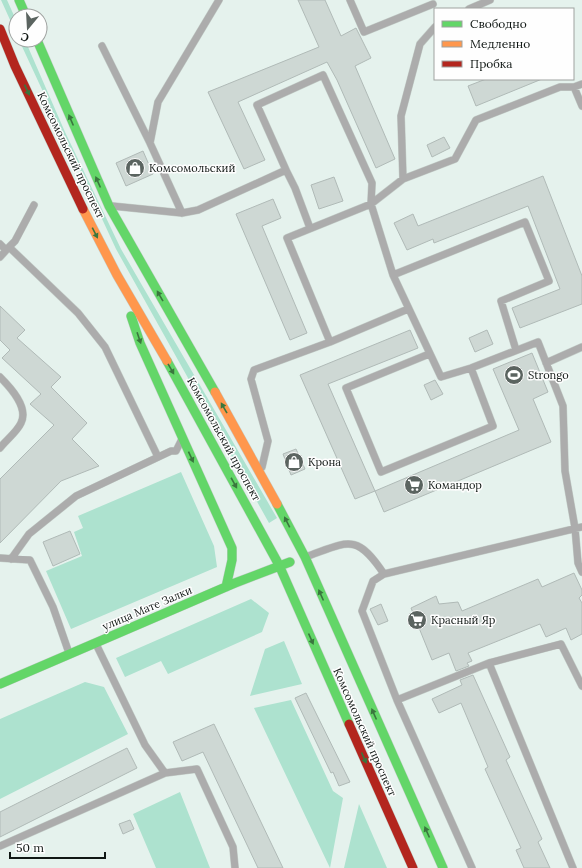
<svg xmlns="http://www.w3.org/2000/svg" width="582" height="868" font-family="Lora,serif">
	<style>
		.green { fill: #ade2cf }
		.building { fill: #ced8d4; stroke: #b0bab7 }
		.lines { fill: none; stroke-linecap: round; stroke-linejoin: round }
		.lane-casing { stroke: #c4cec9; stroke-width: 8 }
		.fast-casing { stroke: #c4cec9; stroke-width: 10 }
		.slow-casing { stroke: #c4cec9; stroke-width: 10 }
		.jam-casing { stroke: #c4cec9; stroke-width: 10 }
		.lane { stroke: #acacac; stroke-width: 7 }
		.fast { stroke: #63d668; stroke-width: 9 }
		.slow { stroke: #ff974d; stroke-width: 9 }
		.jam { stroke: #b3261e; stroke-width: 9 }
		.oneway { fill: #3a763e }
		.labels { text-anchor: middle; stroke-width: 3; stroke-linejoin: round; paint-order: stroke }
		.street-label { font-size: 11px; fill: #101714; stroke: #fefefe }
		.poi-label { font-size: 11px; fill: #101714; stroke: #fefefe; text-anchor: start }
	</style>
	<rect width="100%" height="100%" fill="#e5f2ed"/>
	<path class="green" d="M1 0H7L16 20V33Z
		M19 40H25L65 132 121 249 277 518 269 523 116 249Z
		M181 472 214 546 217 567 71 629 46 571 82 556 74 532 83 528 78 516Z
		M251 599 269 613 262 632 168 674 161 661 125 677 116 658Z
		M284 641 302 684 250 696 265 649Z
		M85 682 104 687 128 734 0 799V719Z
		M291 700 333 791 343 798 330 868 254 708Z
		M180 792 210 868H156L133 814Z
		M359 804 387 868H344Z"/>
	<path class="building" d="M298 0H325L341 36 356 28 371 58 355 66 395 159 376 168 337 80 327 62 238 102 265 160 244 169 208 92 319 47Z
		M486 79H542L476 106 468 86Z
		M444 137 450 148 432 157 427 145Z
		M143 151 153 174 126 186 116 163Z
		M543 176 582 276V304L520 328 512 308 560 289 528 206 434 243 433 239 407 250 394 223 413 214 418 226Z
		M334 177 343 201 319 209 311 185Z
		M273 199 281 218 262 226 307 333 290 340 236 214Z
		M0 306 25 330 17 338 61 377 51 387 87 423 72 439 99 466 61 481 0 543V479L54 425 30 404 41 394 2 358 10 350 0 340Z
		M410 330 418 348 328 384 375 491 355 499 300 375Z
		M487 330 493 344 475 352 469 338Z
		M532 353 548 392 533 399 551 442 384 512 375 491 519 430 493 369Z
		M435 380 443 394 431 400 424 385Z
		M296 449 305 469 291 475 283 454Z
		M70 531 80 554 53 566 43 542Z
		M574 573 582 590V595L579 598 582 603V634L571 640 566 628 546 637 540 624 468 653 472 661 467 663 469 666 456 671 449 653 432 660 411 608 436 596 439 604 458 602 462 611 538 579 542 587Z
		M381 604 388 621 378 625 370 609Z
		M473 675 510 757 506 760 542 839 538 842 550 868H524L516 850 521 848 485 769 488 767 461 703 439 713 432 699 462 685 460 680Z
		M306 693 350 782 339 786 333 772 331 773 295 698Z
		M214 724 283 868H258L203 752 182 761 173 742Z
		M127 748 137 768 0 837V812Z
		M130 820 134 829 123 834 119 824Z"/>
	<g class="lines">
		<defs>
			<path id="lane" d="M350 0 364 32 433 4
				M469 9 490 0
				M102 46 150 143
				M574 87 582 106
				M286 170 257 105 323 75 372 183 371 204 393 275 441 377 471 368 538 342 563 406 565 471 575 528 578 563 582 572
				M403 179 455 159 476 120 560 87H574L582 84
				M112 206 182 213 198 210 286 170 295 188 310 228
				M182 213 150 143 158 102 219 0
				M0 244 6 250
				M9 247 15 241 34 205
				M0 257 9 247 78 313 105 347 158 457
				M393 275 525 222 549 281 501 301 516 350
				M330 342 287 238 371 204 403 179 401 116 420 44 435 27
				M429 354 346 388 381 472 493 426 471 368
				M546 363 582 347
				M0 377C10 387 29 407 21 423 17 432 6 440 0 448
				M262 467 268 441 251 379 254 370 330 342 408 309
				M305 557C348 542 356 532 384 574L582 527
				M0 558 30 560 53 607 69 653
				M11 559 29 534 76 496 171 451H176L181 441
				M384 574 373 581 362 611 397 700 472 868
				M397 700 489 663
				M165 773 197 769 233 847 235 868
				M0 846 165 773 145 745 96 644
				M573 868 489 663 561 644 582 686"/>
			<path id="fast" d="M19 0 26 16
				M37 40 109 206 215 392
				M131 316 140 343 232 548V560L226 587
				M167 361 279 565 349 724
				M277 504 305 557 443 868
				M0 684 235 583 290 562"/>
			<path id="slow" d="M83 209 117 275 167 361
				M215 392 277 504"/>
			<path id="jam" d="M0 29 15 66 83 209
				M349 724 413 868"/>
		</defs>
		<use href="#lane" class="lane-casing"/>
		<use href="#fast" class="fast-casing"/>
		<use href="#slow" class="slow-casing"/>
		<use href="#jam" class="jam-casing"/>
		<use href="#lane" class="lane"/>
		<use href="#fast" class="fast"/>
		<use href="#slow" class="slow"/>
		<use href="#jam" class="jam"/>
	</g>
	<defs><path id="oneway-solid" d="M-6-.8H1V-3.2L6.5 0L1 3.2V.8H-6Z"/></defs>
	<g class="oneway">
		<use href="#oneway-solid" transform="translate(27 90) rotate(65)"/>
		<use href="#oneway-solid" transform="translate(71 120) rotate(-113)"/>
		<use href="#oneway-solid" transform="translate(98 182) rotate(-114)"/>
		<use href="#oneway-solid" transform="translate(95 233) rotate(63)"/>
		<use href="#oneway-solid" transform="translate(160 296) rotate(-120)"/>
		<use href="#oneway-solid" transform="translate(139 338) rotate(71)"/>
		<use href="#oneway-solid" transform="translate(171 369) rotate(60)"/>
		<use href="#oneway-solid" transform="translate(224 408) rotate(-120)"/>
		<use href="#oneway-solid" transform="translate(191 457) rotate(65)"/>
		<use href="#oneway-solid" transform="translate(234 483) rotate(61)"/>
		<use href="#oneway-solid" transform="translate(287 522) rotate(-117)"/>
		<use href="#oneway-solid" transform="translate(321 595) rotate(-114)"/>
		<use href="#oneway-solid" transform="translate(311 639) rotate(66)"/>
		<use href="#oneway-solid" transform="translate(374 714) rotate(-114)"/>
		<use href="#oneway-solid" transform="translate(364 758) rotate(66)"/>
		<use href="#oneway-solid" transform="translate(427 832) rotate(-114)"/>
	</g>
	<defs>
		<symbol id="shop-disc" viewBox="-11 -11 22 22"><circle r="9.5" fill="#5b6460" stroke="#fefefe"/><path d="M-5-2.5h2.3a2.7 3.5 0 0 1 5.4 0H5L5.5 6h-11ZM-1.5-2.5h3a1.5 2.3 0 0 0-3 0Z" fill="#fff"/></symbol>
		<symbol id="stadium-disc" viewBox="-11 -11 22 22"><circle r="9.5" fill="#5b6460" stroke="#fefefe"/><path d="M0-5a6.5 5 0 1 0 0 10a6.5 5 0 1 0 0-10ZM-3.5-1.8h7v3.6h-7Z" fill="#fff"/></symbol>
		<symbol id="supermarket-disc" viewBox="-11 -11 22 22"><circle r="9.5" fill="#5b6460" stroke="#fefefe"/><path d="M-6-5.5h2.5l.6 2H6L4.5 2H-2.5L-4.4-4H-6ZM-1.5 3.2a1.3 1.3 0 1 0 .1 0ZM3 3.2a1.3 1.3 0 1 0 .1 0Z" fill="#fff"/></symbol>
	</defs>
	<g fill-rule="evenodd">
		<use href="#shop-disc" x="124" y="157" width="22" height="22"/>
		<use href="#stadium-disc" x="503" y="364" width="22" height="22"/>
		<use href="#shop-disc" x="283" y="451" width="22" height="22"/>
		<use href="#supermarket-disc" x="403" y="474" width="22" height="22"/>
		<use href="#supermarket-disc" x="406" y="609" width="22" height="22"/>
	</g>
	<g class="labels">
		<g class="street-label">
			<text transform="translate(71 155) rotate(64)" y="4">Комсомольский проспект</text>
			<text transform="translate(224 439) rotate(61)" y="4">Комсомольский проспект</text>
			<text transform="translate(147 608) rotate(-23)" y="4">улица Мате Залки</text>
			<text transform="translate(365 732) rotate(66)" y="4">Комсомольский проспект</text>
		</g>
		<g class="poi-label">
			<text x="149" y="172">Комсомольский</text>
			<text x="528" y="379">Strongo</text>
			<text x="308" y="466">Крона</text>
			<text x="428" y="489">Командор</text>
			<text x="431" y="624">Красный Яр</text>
		</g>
	</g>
	<rect x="434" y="8" width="140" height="72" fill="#fefefe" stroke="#9fa2a0"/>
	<rect x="442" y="21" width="20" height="6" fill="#63d668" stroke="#9fa2a0"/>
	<text x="470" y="28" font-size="12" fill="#101714">Свободно</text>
	<rect x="442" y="41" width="20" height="6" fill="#ff974d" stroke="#9fa2a0"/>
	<text x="470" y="48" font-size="12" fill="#101714">Медленно</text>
	<rect x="442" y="61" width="20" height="6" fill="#b3261e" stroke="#9fa2a0"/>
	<text x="470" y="68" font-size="12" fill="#101714">Пробка</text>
	<g transform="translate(28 28) rotate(198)"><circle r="19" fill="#fefefe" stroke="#9fa2a0"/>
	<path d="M0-3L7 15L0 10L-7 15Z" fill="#5b6460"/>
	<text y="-6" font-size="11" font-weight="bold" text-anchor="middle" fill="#101714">С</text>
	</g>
	<path d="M10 852v6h95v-6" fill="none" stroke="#101714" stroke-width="2"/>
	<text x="16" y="852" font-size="12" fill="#101714" stroke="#fefefe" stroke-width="3" paint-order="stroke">50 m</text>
</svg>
